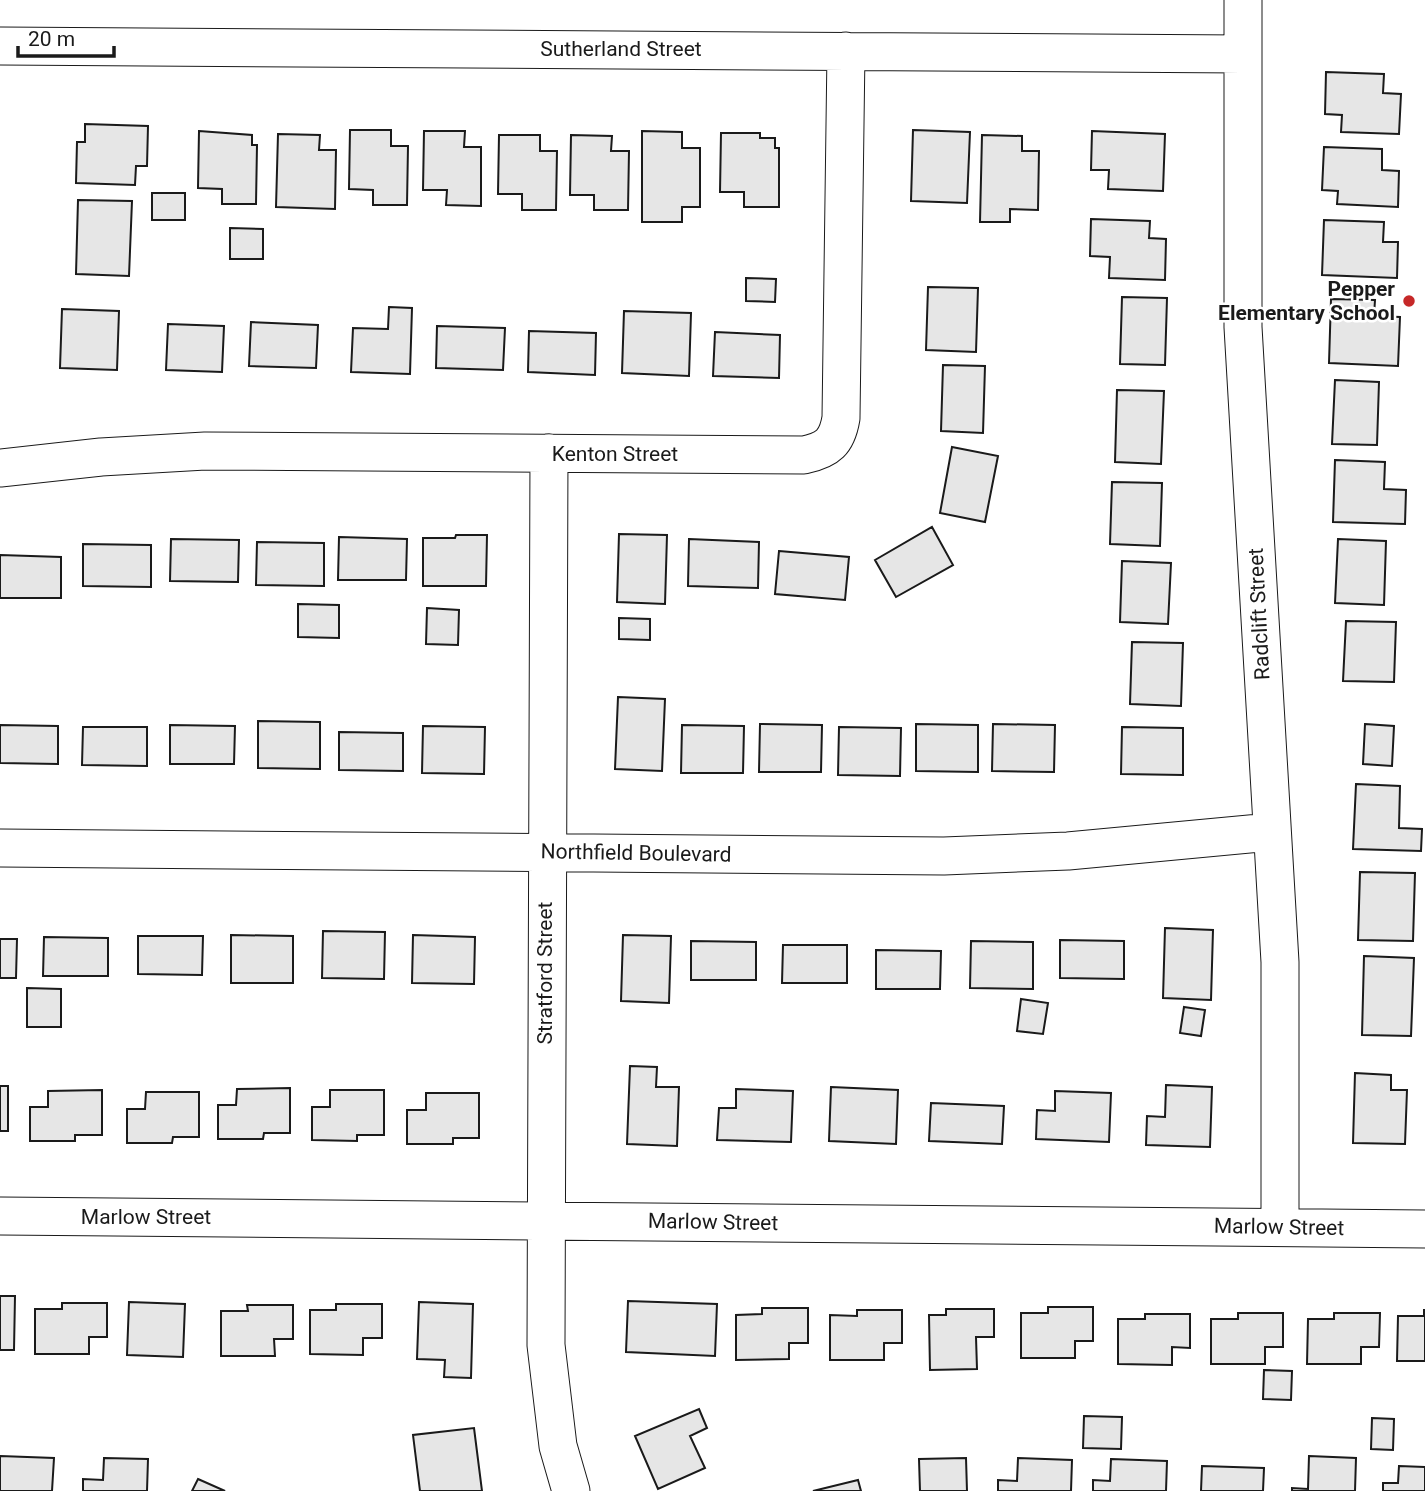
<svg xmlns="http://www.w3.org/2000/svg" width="1425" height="1491" font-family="Roboto,sans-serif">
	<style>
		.building { fill: #e6e6e6; stroke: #1a1a1a; stroke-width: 2 }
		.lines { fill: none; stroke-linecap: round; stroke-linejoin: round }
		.minor-casing { stroke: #1a1a1a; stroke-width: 39 }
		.minor { stroke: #fff; stroke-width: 37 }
		.poi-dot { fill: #c62828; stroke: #fff; stroke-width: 2.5 }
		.labels { text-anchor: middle; stroke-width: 5; stroke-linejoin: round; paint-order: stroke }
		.street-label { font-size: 21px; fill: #1a1a1a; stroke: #fff }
		.poi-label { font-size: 21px; font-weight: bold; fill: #1a1a1a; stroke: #fff; text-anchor: end }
	</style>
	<rect width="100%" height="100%" fill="#fff"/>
	<path class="building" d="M1326 72 1384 74 1383 93 1401 94 1399 134 1341 132 1342 115 1325 114Z
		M85 124 148 126 147 166H136L135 185 76 183 77 142H85Z
		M350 130H391V146H408L407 205H373V190L349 189Z
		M913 130 970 132 967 203 911 201Z
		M199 131 252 135V145H257L256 204H222V189L198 188Z
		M424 131H465L464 147H481V206L446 205 447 190H423Z
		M642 131 682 132V148H700V207H682V222H642Z
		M1092 131 1165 134 1163 191 1108 189 1109 170H1091Z
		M721 133H760V138H775V148H779V207H744V192H720Z
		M278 134 320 135 319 150H336L335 209 276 207Z
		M499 135H540V151H557L556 210H522V194H498Z
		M571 135 612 136 611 151H629L628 210H594V195H570Z
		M982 135 1022 136V151H1039L1038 210 1010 209V222H980Z
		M1324 147 1382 149V170L1399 171 1398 207 1337 204 1338 191 1322 190Z
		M152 193H185V220H152Z
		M78 200 132 201 129 276 76 274Z
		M1091 219 1150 221 1149 238 1166 239 1165 280 1109 278 1110 257 1090 256Z
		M1324 220 1384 222 1383 242H1398L1397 278 1322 275Z
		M230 228 263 229V259H230Z
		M746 278 776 279 775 302 746 301Z
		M928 287 978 288 976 352 926 350Z
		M1122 297 1167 298 1165 365 1120 364Z
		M1331 299 1375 300 1374 316 1400 317 1398 366 1329 363Z
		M389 307 412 308 410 374 351 372 353 328 388 329Z
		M62 309 119 311 117 370 60 368Z
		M624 311 691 313 689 376 622 373Z
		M251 322 318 325 316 368 249 366Z
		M168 324 224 326 222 372 166 370Z
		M437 326 505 328 503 370 436 368Z
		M529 331 596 333 595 375 528 372Z
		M715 332 780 335 779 378 713 376Z
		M943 365 985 366 983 433 941 431Z
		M1335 380 1379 382 1377 445 1332 444Z
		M1117 390 1164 391 1161 464 1115 462Z
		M952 447 998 456 985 522 940 513Z
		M1335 460 1385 462 1384 489 1406 490 1405 524 1333 522Z
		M1112 482 1162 483 1160 546 1110 544Z
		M932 527 953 565 896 597 875 560Z
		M619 534 667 535 665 604 617 602Z
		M456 535H487L486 586H423V538H455Z
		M339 537 407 539 406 580H338Z
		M171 539 239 540 238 582 170 581Z
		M689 539 759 542 758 588 688 586Z
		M1338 539 1386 541 1384 605 1335 603Z
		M257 542 324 543V586L256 585Z
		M83 544 151 545V587L83 586Z
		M779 551 849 557 845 600 775 594Z
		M0 555 61 557V598H0Z
		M1122 561 1171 563 1168 624 1120 622Z
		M298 604 339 605V638L298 637Z
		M427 608 459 610 458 645 426 644Z
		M619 618 650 619V640L619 639Z
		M1346 621 1396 622 1394 682 1343 681Z
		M1132 642 1183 643 1181 706 1130 704Z
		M618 697 665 699 662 771 615 769Z
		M258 721 320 722V769L258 768Z
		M760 724 822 725 821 772H759Z
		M916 724 978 725V772L916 771Z
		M993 724 1055 725 1054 772 992 771Z
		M1365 724 1394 726 1392 766 1363 764Z
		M0 725 58 726V764L0 763Z
		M170 725 235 726 234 764H170Z
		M682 725 744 726 743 773H681Z
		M423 726 485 727 484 774 422 773Z
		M83 727H147V766L82 765Z
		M839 727 901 728 900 776 838 775Z
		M1122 727 1183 728V775L1121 774Z
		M339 732 403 733V771L339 770Z
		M1356 784 1400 786 1399 828 1422 829 1421 851 1353 849Z
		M1360 872 1415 873 1413 941 1358 940Z
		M1165 928 1213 930 1211 1000 1163 998Z
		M323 931 385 932 384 979 322 978Z
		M231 935 293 936V983H231Z
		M413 935 475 937 474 984 412 983Z
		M623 935 671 936 669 1003 621 1001Z
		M138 936H203L202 975 138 974Z
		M44 937 108 938V976H43Z
		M0 939H17L16 978H0Z
		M1060 940 1124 941V979L1060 978Z
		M691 941 756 942V980H691Z
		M971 941 1033 942V989L970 988Z
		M783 945H847V983H782Z
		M876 950 941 951 940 989H876Z
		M1364 956 1414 958 1411 1036 1362 1035Z
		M27 988 61 989V1027H27Z
		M1021 999 1048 1003 1043 1034 1017 1031Z
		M1184 1007 1205 1010 1201 1036 1180 1033Z
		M630 1066 657 1067 656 1087H679L677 1146 627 1144Z
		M1355 1073 1391 1075V1090H1407L1405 1144 1353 1143Z
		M1166 1085 1212 1087 1210 1147 1146 1145 1147 1116 1165 1117Z
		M0 1086H8V1131H0Z
		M831 1087 898 1090 896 1144 829 1141Z
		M290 1088V1133H264L263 1139H218V1105H236L237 1089Z
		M736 1089 793 1091 791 1142 717 1140 719 1108H736Z
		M102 1090V1135H75V1141H30V1107H48V1091Z
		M330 1090H384V1135H357V1141L312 1140V1107H330Z
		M1055 1091 1111 1093 1109 1142 1036 1139 1037 1110 1055 1111Z
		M146 1092H199V1137H173L172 1143H127V1109H145Z
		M426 1093H479V1138H453V1144H407V1110H426Z
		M931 1103 1004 1106 1002 1144 929 1141Z
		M0 1296H15L14 1350H0Z
		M628 1301 717 1304 715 1356 626 1352Z
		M129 1302 185 1304 183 1357 127 1355Z
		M419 1302 473 1304 471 1378 444 1377 445 1360 417 1359Z
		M62 1303H107V1337H89V1354H35V1309H62Z
		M336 1304H382V1338H363V1355L310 1354V1310H336Z
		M247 1305H293V1339H274L275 1356H221V1311H248Z
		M1048 1307H1093V1341H1075V1358H1021V1313H1048Z
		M762 1308H808V1343H789V1359L736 1360V1315L762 1314Z
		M946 1309H994V1337H976L977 1369 930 1370 929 1315H946Z
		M857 1310H902V1343H884V1360H830V1315L857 1316Z
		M1424 1310H1425V1361H1397L1398 1316H1424Z
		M1238 1313H1283V1347H1265V1364H1211V1319H1238Z
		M1334 1313H1380L1379 1347H1361V1364H1307L1308 1319H1334Z
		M1145 1314H1190V1348L1172 1347V1365L1118 1364V1319H1145Z
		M1264 1370 1292 1371 1291 1400 1263 1399Z
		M699 1409 707 1428 690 1436 705 1468 658 1489 635 1436Z
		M1084 1416 1122 1417 1121 1449 1083 1448Z
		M1372 1418 1394 1419 1393 1450 1371 1449Z
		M474 1428 482 1491H420L413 1435Z
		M0 1456 54 1458 52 1491H0Z
		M1309 1456 1356 1458 1355 1491H1292V1488L1308 1489Z
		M104 1458 148 1459 147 1491H83V1479L103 1480Z
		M966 1458 967 1491H920L919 1459Z
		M1018 1458 1072 1460 1071 1491H998V1480L1017 1481Z
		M1111 1459 1167 1461 1166 1491H1093V1480L1110 1481Z
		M1202 1466 1264 1468 1263 1491H1201Z
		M1399 1466 1425 1467V1491H1383V1483H1398Z
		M198 1479 225 1491H192Z
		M858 1480 861 1491H813Z"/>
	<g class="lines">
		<defs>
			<path id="minor" d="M1243 0V327L1280 962V1227
				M0 46 1242 54
				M549 453 546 1345 558 1446 571 1491
				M0 468 101 457 205 451 804 455C828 450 837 442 841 418L846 51
				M0 848 944 856 1068 851 1271 832
				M0 1216 1425 1229"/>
		</defs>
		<use href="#minor" class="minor-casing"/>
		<use href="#minor" class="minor"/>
	</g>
	<circle class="poi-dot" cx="1409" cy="301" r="7"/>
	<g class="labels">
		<g class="street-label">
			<text x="621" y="56">Sutherland Street</text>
			<text x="615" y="461">Kenton Street</text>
			<text transform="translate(1259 614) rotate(-93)" y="7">Radclift Street</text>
			<text transform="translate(636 853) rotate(1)" y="7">Northfield Boulevard</text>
			<text transform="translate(545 973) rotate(-90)" y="7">Stratford Street</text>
			<text x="146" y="1224">Marlow Street</text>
			<text transform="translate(713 1222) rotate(1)" y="7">Marlow Street</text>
			<text transform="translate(1279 1227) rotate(1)" y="7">Marlow Street</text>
		</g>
		<g class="poi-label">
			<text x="1395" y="296">Pepper<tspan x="1395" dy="24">Elementary School</tspan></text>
		</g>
	</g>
	<path d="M18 46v10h96v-10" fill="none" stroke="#1a1a1a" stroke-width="3.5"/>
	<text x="28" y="46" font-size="21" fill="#1a1a1a" stroke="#ffffff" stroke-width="5" paint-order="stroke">20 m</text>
</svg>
